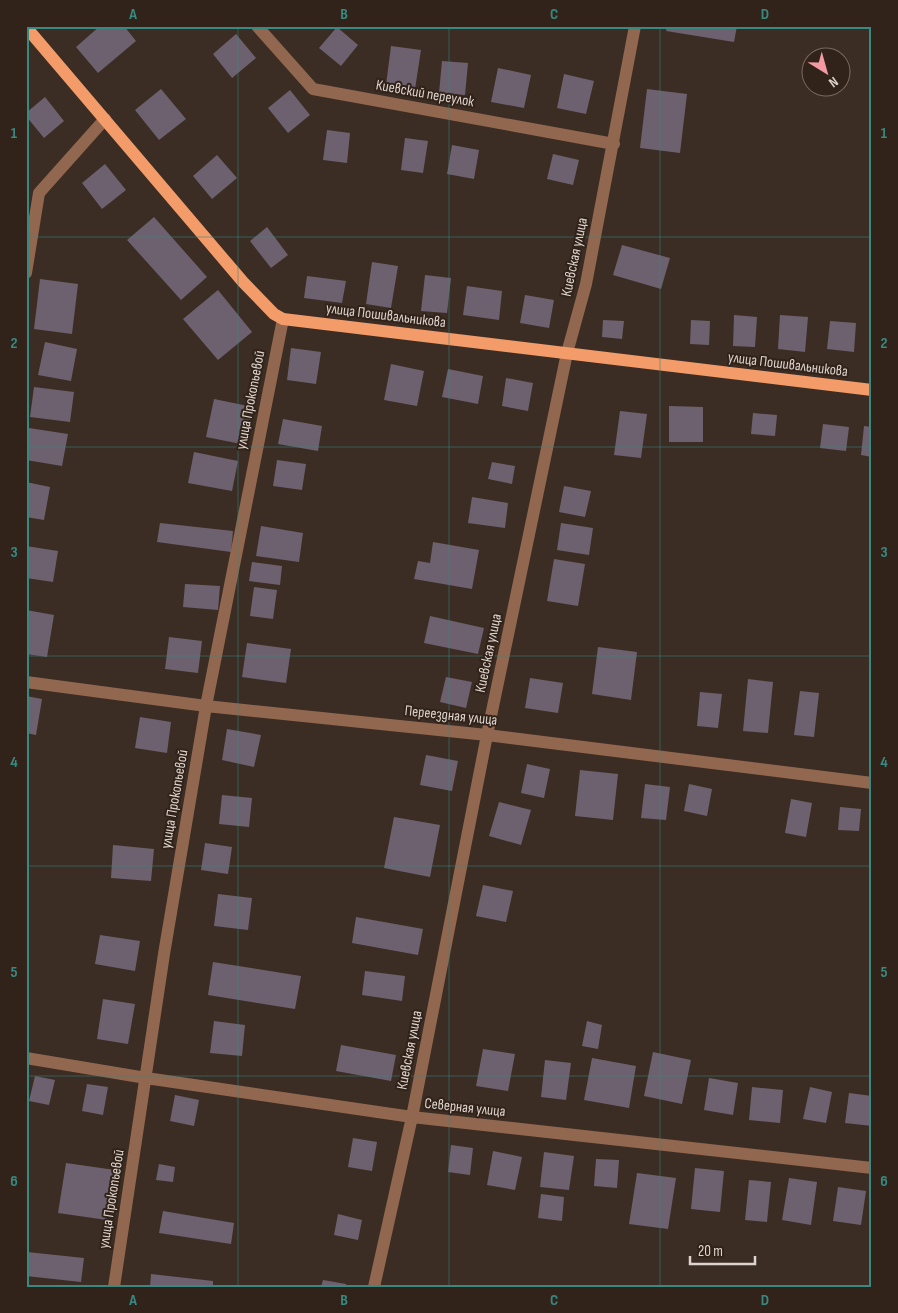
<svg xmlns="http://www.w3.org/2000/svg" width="898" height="1313" font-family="'Sofia Sans Condensed',sans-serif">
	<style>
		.building { fill: #6d616f }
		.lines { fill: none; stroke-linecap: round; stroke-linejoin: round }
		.minor { stroke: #92674f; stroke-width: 12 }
		.major { stroke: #f39b69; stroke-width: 12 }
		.grid { fill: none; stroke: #388981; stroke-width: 1; stroke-opacity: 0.55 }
		.labels { text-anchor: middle; stroke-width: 4; stroke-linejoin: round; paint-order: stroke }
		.street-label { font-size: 15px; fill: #ded4ce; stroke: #312319 }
		.neatline { fill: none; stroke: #388981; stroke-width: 2 }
		.grid-label { font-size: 16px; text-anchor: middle; font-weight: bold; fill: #388981 }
	</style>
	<rect width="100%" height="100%" fill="#3b2d23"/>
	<path class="building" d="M100 26H124L136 41 98 73 76 47Z
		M667 26H737L734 42 666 31Z
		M337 27 358 45 341 66 319 48Z
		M236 34 256 58 232 78 213 54Z
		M391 46 421 50 415 89 386 85Z
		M442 61 468 63 465 95 439 93Z
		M498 68 531 75 524 108 491 102Z
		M564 74 594 81 586 114 557 108Z
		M161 89 186 119 159 140 135 110Z
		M647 89 687 94 680 153 640 148Z
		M290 90 310 115 288 133 268 108Z
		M45 97 64 121 44 138 26 116V113Z
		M327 130 350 133 347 163 323 160Z
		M405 138 428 141 423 173 401 170Z
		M452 145 479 150 474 179 447 174Z
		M553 154 579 160 573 185 547 179Z
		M217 155 237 178 212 199 193 176Z
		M105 164 126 190 102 209 82 183Z
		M154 217 207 277 181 300 127 240Z
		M267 227 288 255 271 268 250 241Z
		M622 245 670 258 661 289 613 275Z
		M372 262 398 266 391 308 366 304Z
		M425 275 451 278 447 313 421 311Z
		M307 276 346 281 342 303 304 298Z
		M40 279 78 284 72 334 34 329Z
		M467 286 502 291 499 320 463 315Z
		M218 290 252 332 218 360 183 319Z
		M525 295 554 300 549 328 520 323Z
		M734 315 757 317 755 347 733 346Z
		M780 315 808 317 805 352 778 349Z
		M603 320 624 321 622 339 602 337Z
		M691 320 710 321 709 345 690 344Z
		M830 321 856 323 854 352 827 349Z
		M45 342 77 349 71 381 38 375Z
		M291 348 321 352 316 384 287 380Z
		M391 364 424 371 417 406 384 400Z
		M448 369 483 376 478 404 442 397Z
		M506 378 533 383 528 411 502 406Z
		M34 387 74 392 70 422 30 417Z
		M214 399 253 407 246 445 206 437Z
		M669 406 703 407V442H669Z
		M620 411 647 414 641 458 614 455Z
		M753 413 777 415 775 436 751 434Z
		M283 419 322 426 318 451 278 444Z
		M823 424 849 427 846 451 820 448Z
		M864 426 872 427V457L861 455Z
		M29 428 68 434 62 466 26 460V443Z
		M194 452 238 461 232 491 188 483Z
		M277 460 306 464 302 490 273 486Z
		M492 462 515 466 512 484 488 479Z
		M26 482 50 487 44 520 26 517Z
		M564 486 591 491 585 517 559 512Z
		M472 497 508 503 505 528 468 523Z
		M160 523 233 531 231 552 157 542Z
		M561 523 593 528 589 555 557 550Z
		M261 526 303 533 299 562 256 556Z
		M433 542 479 550 472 589 414 579 418 561 430 563Z
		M26 546 58 551 53 582 26 578Z
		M554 559 585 564 578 606 547 601Z
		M252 562 282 566 280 585 249 581Z
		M185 584 220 586 218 610 183 607Z
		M254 587 277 590 273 619 250 616Z
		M26 610 54 615 47 657 26 654Z
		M430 616 484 628 478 654 424 643Z
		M169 637 202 641 198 673 165 669Z
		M247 643 291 649 286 683 242 677Z
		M598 647 637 652 631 700 592 694Z
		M446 677 472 682 466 708 440 702Z
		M530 678 563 683 558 713 525 708Z
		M748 679 773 682 768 733 743 731Z
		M800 691 819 693 814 737 794 735Z
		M700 692 722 694 718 728 697 726Z
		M26 696 42 699 36 735 26 733Z
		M140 717 171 722 167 753 135 748Z
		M227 729 261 735 254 767 222 760Z
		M426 755 458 761 452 791 420 785Z
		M527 764 550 769 544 798 521 793Z
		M580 770 618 774 613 820 575 816Z
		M645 784 670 787 666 820 641 818Z
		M689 784 712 789 707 816 684 811Z
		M222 795 252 798 249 827 219 824Z
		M791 799 812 803 806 837 785 833Z
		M499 802 531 810 521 845 489 836Z
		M840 807 861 809 859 831 838 830Z
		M394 817 440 825 430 877 384 868Z
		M205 843 232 847 228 874 201 870Z
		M113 845 154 849 151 881 111 878Z
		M483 885 513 891 506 922 476 916Z
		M218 894 252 898 248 930 214 926Z
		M356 917 423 929 418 955 352 943Z
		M100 935 140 941 135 971 95 964Z
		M213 962 301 976 295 1009 208 995Z
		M365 971 405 976 402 1001 362 995Z
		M103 999 135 1004 128 1044 97 1039Z
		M214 1021 245 1025 242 1056 210 1053Z
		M587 1021 602 1025 598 1049 582 1046Z
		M341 1045 396 1055 391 1081 336 1071Z
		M483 1049 515 1054 508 1091 476 1086Z
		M653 1052 691 1060 682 1104 644 1096Z
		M592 1058 636 1066 629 1108 584 1100Z
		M545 1060 571 1063 566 1100 541 1097Z
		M35 1076 55 1080 49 1105 29 1101Z
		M709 1078 738 1083 733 1115 704 1110Z
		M87 1084 108 1087 103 1115 82 1111Z
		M752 1087 783 1090 780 1123 749 1120Z
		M810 1087 832 1092 826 1123 803 1119Z
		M849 1093 872 1096V1126L845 1123Z
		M175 1095 199 1100 194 1126 170 1121Z
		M353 1138 377 1142 372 1171 348 1167Z
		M451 1145 473 1148 470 1175 448 1172Z
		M493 1151 522 1157 515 1190 487 1185Z
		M544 1152 574 1156 569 1190 540 1187Z
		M596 1159 619 1160 617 1188 594 1186Z
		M66 1163 115 1170 107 1220 58 1213Z
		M159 1164 175 1167 173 1182 156 1180Z
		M695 1168 724 1171 720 1212 691 1209Z
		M637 1173 676 1178 668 1229 629 1224Z
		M789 1178 817 1182 811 1225 782 1220Z
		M749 1180 771 1182 767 1222 745 1220Z
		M838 1187 866 1191 861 1225 833 1221Z
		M541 1194 564 1197 562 1221 538 1218Z
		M163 1211 234 1223 231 1244 159 1233Z
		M338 1214 362 1220 358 1240 334 1235Z
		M27 1252 84 1258 81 1282 26 1276Z
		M151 1274 213 1281V1287H150Z
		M323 1280 346 1284V1287H321Z"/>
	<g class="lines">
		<path class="minor" d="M257 26 313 89 614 144
			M26 273 39 193 105 119
			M26 682 206 706 487 735 872 783
			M26 1058 146 1078 412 1117 872 1168
			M114 1287 164 954 206 706 283 319
			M374 1287 412 1117 487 735 567 353 586 284 635 26"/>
		<path class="major" d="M26 27 243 282 274 314 283 319 872 390"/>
	</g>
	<path class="grid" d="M238 26V1287M449 26V1287M660 26V1287M26 237H872M26 447H872M26 656H872M26 866H872M26 1076H872"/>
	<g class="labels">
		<g class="street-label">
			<text transform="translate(425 93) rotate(10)" y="5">Киевский переулок</text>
			<text transform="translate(574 257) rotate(-78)" y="5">Киевская улица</text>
			<text transform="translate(386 315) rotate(7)" y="5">улица Пошивальникова</text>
			<text transform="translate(788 364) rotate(7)" y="5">улица Пошивальникова</text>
			<text transform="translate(250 400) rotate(-79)" y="5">улица Прокопьевой</text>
			<text transform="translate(488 653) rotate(-78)" y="5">Киевская улица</text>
			<text transform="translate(451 715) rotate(6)" y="5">Переездная улица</text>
			<text transform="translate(174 799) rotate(-80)" y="5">улица Прокопьевой</text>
			<text transform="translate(409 1050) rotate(-79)" y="5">Киевская улица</text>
			<text transform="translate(465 1107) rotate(6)" y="5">Северная улица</text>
			<text transform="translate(111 1199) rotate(-81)" y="5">улица Прокопьевой</text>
		</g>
	</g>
	<rect width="898" height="1313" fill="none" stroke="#312319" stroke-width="55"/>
	<g transform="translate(826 72) rotate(143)"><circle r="24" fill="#312319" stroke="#766a61"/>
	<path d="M0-4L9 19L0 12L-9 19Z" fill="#f49aa3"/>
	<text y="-8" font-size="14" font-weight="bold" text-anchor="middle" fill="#ded4ce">N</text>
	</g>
	<path d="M690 1256v8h65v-8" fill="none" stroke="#ded4ce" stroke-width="2.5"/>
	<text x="698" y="1256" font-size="15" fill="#ded4ce" stroke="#312319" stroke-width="4" paint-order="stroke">20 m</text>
	<rect x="28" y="28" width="842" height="1258" class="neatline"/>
	<g class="grid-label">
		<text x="133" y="19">A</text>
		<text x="344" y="19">B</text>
		<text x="554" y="19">C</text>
		<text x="765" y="19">D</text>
		<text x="14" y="138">1</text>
		<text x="884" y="138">1</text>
		<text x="14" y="348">2</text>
		<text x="884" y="348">2</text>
		<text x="14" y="557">3</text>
		<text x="884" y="557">3</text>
		<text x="14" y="767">4</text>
		<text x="884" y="767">4</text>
		<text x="14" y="977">5</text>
		<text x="884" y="977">5</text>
		<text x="14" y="1186">6</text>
		<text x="884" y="1186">6</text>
		<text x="133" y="1305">A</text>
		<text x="344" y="1305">B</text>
		<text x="554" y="1305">C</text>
		<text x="765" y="1305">D</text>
	</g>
</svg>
